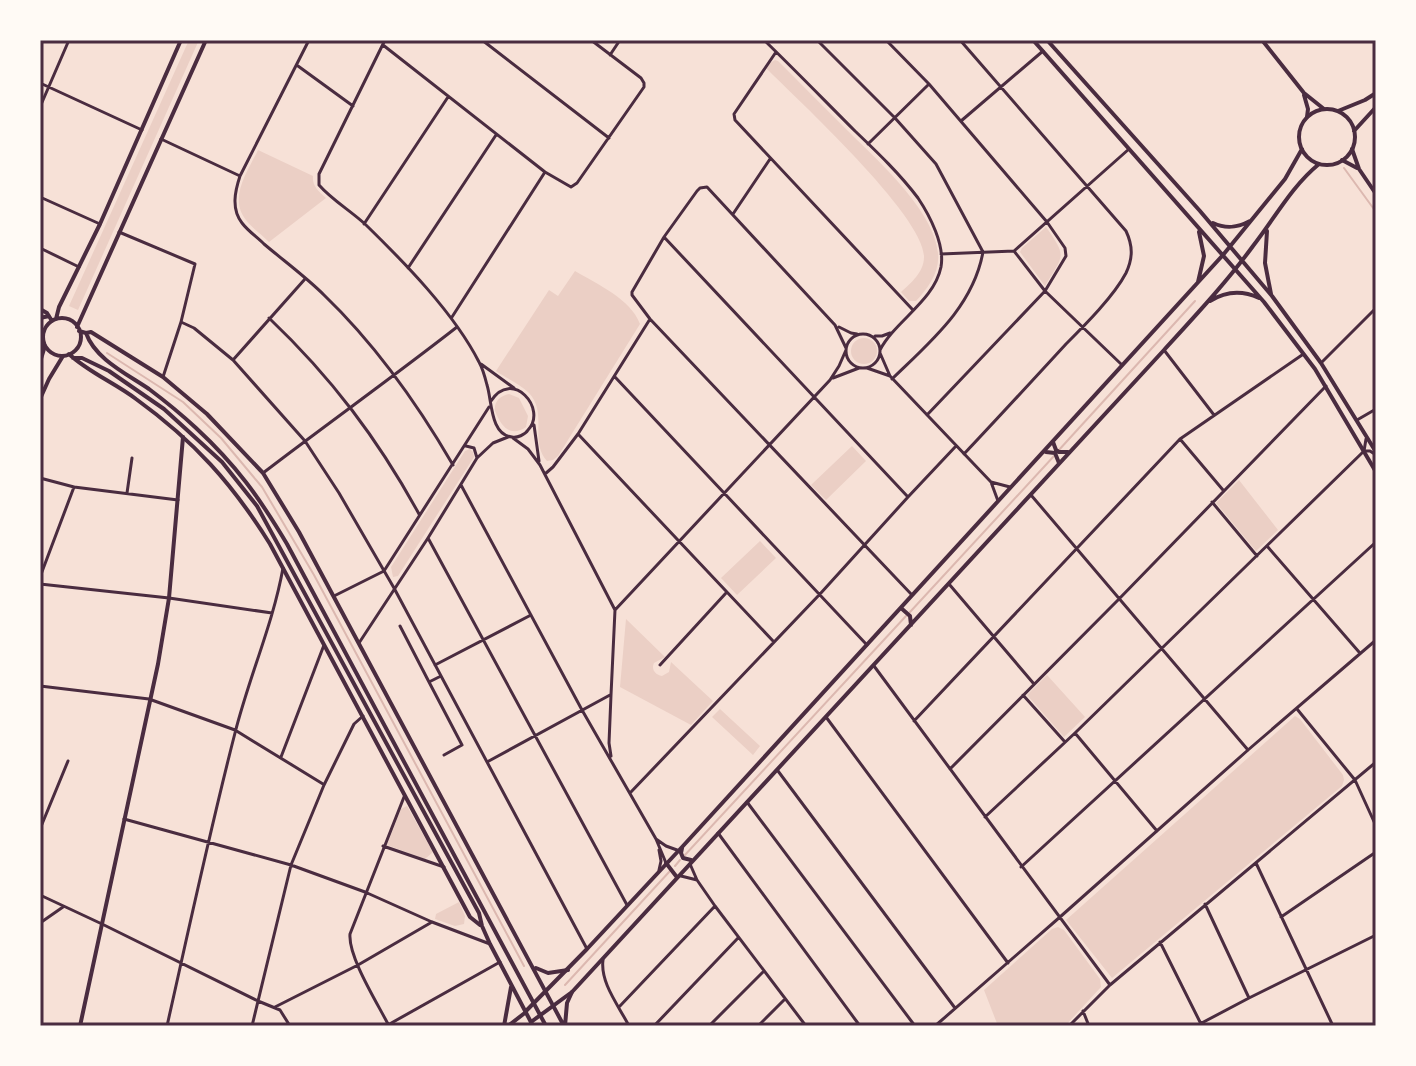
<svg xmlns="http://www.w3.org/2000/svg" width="1416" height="1066" font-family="'Varela Round',sans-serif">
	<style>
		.green { fill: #ebcfc5 }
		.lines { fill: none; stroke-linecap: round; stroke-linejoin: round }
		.stream { stroke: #dcb8b0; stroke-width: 2 }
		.minor { stroke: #4a2c40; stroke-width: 3 }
		.tertiary { stroke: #4a2c40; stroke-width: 4 }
		.secondary { stroke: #4a2c40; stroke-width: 4 }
		.primary { stroke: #4a2c40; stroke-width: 4 }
		.neatline { fill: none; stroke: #4a2c40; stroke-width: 3 }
	</style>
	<rect width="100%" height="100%" fill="#f7e1d7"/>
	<path class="green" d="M189 40H199L78 310 69 306Z
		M775 60 778 61C801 84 824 107 848 131 877 160 934 210 938 253 940 272 928 288 916 301H909L901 292C911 283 924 272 924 257 925 217 798 100 766 68L770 63Z
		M258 150 313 176C312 186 318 191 326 198L269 242C262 235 252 228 246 220 228 198 248 171 258 150Z
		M1046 227C1068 258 1063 255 1045 286L1020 252 1022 248Z
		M575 271C597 284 631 299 640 324L558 456 553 460 547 461C529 441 548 413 529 393 520 384 506 378 496 371L549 290 558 296Z
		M851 351a13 13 0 1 1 26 0a13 13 0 1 1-26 0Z
		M509 394 519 398 528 416 526 427C510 438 501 426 495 411 494 401 500 396 509 394Z
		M852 446 866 461 826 500 811 485Z
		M470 449 473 452 474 457 398 576 393 577 391 567 465 451Z
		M1239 480 1278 530 1256 551 1216 503Z
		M760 541 776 558 737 595 721 578Z
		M626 619 665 657 654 663C651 669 655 675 662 676L669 672 671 662 713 701 691 725 620 687Z
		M1047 675 1085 717 1064 737 1027 695Z
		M720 709 760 746 753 755 712 717Z
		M1295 716 1300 719 1343 775 1344 780 1342 786 1112 978 1066 920Z
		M407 806 433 852 425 859 387 845 401 809Z
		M459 902 465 916 464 924 455 926 435 919 436 914Z
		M1058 927 1064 930 1100 979 1101 987 1065 1026H998L984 990 1052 929Z"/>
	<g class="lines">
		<path class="stream" d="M1375 100H1376
			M1344 168 1376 212
			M107 353 183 402 221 438 262 487 314 575 524 966
			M1058 451 1195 301
			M910 612 1054 456
			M684 856 906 616
			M675 866 680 860
			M565 985 670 871"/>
		<path class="minor" d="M309 40 240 176C235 191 231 209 242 223 248 231 257 237 264 244 284 261 306 277 324 295 376 345 417 403 453 465
			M385 40 319 174V185C332 200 351 211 366 225 405 263 454 313 479 362 483 369 485 377 487 385 492 400 490 435 512 437 517 438 525 435 528 430 548 409 512 368 491 401
			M482 40 609 138
			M764 40C795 70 825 101 855 131 877 152 900 174 918 198 930 216 945 245 941 267 934 301 895 321 880 350
			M817 40 895 118 936 164 983 252C973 307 930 342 892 379
			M886 40 929 84 1047 222 1065 248 1066 256 1045 291 927 415
			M960 40 1126 231C1133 246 1133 258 1126 273 1114 296 1085 325 1066 344 1032 381 998 418 964 454
			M1374 40 1376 43
			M383 45 545 172 571 187 577 183 644 87V83L641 78 591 40
			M776 52 734 114 735 120 912 309
			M610 55 620 40
			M298 66 353 106
			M40 83 142 130
			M40 107 69 40
			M961 121 1043 51
			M161 139 240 176
			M868 144 928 85
			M40 197 100 224
			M733 214 770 159
			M364 224 448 97
			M119 232 195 264 181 322 163 377
			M664 237 908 497
			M40 248 79 267
			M1014 251 1045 291 1121 364
			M941 254 1014 251 1129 149
			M408 268 496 135
			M452 317 545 172
			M269 318C331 377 378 439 419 514
			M181 322 194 328 233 360 305 441 339 493 394 588 587 949
			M839 327 851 333 857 334
			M846 351a17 17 0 1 1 34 0a17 17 0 1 1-34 0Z
			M875 336H882L890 333
			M846 348 835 325 707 187 700 188 697 191 664 237 632 292V295L650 319 912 595
			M1164 350 1214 415
			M880 353 890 376 991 482 998 501
			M233 360 305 279
			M1322 362 1376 308
			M481 364 514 388
			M867 368 890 376
			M615 377 867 645
			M833 378 859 368
			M1357 420 1376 409
			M534 425 539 461
			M578 434 774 642
			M513 438 528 449 540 465 615 610 611 695 609 743 611 756
			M1180 439 1223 490
			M466 446 474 448 477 458
			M1364 451H1370L1376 455
			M263 473C327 424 393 377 457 327
			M545 474 553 467 578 434 650 319
			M40 478 74 487 178 500
			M991 482 1010 487
			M461 485 582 710 656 839 666 863
			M127 493 132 458
			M1031 495 1248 750
			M1212 502 1257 556
			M428 538 627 905
			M1267 546 1359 652
			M40 577 74 487
			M40 584 169 598 272 613
			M949 584 1034 684
			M334 596 384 571 489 407
			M615 610 830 380 839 366 846 350
			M400 626 429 682 441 676
			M359 643 428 538 477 458 493 443 508 437
			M435 665 531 615
			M660 665 726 593
			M874 666 1110 985
			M429 682 462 745 444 755
			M40 686 149 699 235 730 323 784
			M1023 695 1065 742
			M1297 709 1355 780 1376 826
			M826 717 1008 963
			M914 721 1180 439 1302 355
			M1075 733 1157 831
			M281 757 324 645
			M487 762 610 695
			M950 769 1119 599 1326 386
			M778 771 955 1008
			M630 793 820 594 908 497 956 446
			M747 802 915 1026
			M985 817 1075 733 1364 451 1366 439
			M124 819 291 865 365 892 432 922 490 944
			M40 829 68 761
			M718 833 860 1026
			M656 839 666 846 677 850
			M383 846 444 867
			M659 850 661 861 659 870
			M1256 863 1333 1026
			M690 864 697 880 715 906 806 1026
			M1021 867 1376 542
			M681 876 697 880
			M40 895 102 924 258 1001 280 1010 290 1026
			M1205 904 1249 998
			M1281 917 1376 852
			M40 923 63 907
			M1160 942 1202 1026
			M603 960C600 983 619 1006 629 1026
			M275 1007 358 965 432 922
			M619 1007 715 906
			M1083 1011 1089 1026
			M40 1026H42
			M167 1026C189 928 210 830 235 733 249 677 273 624 283 568
			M252 1026 291 865 324 785 354 724 363 716
			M386 1026 500 962
			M389 1026C378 1004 348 957 350 934L404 797
			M654 1026 738 938
			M709 1026 763 972
			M758 1026 785 999
			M935 1026 1060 917 1248 750 1376 640
			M1069 1026 1110 985 1376 762
			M1196 1026 1249 998 1376 935
			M1375 1026H1376"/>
		<path class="tertiary" d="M1262 40 1304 93 1324 109
			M1304 95 1308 109 1307 117
			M1352 149 1359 169 1376 194
			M1342 160 1357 168
			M80 1026 158 664 169 598 183 437
			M508 1026 526 1012"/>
		<path class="secondary" d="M1033 40 1264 302 1315 369 1376 472
			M1047 40 1200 211 1272 296 1321 363 1376 452
			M1299 137a28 28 0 1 1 56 0a28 28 0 1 1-56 0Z
			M1338 111 1365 100 1376 93
			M1354 131 1376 107
			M1213 223C1226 229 1237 228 1250 221
			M1267 231 1265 263 1271 294
			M1198 282 1204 256 1199 232
			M1210 301C1226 291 1242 290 1259 298
			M40 362 45 346
			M40 399 49 379 63 356
			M1053 442 1056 450 1059 452H1068
			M1046 452 1055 453 1059 463
			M901 608 910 616 911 625
			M682 848 681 853 683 858 691 860
			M666 863 676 876
			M526 1011 587 949 683 846 1223 255 1285 179 1302 149
			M531 1022 572 992 1164 350C1195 316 1226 283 1253 246 1275 218 1291 187 1319 164"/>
		<path class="primary" d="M40 309 47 313 52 321
			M40 318 49 316
			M43 337a19 19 0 1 1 38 0a19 19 0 1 1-38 0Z
			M56 319 59 307 100 224 181 40
			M77 327 206 40
			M79 331 86 333 91 332 163 377 207 414 263 473 299 532 564 1026
			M86 333C95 359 127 374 149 389 165 401 181 414 196 428 236 465 259 497 287 544L546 1026
			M69 354C88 372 115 383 136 399 194 441 232 483 270 544L470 917 480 925
			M73 358H82L109 371 164 409 222 462 257 506 479 913 482 926 490 944 533 1026
			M536 968 548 973 568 970
			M504 1026 511 987
			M565 1026 567 1003 572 992"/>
	</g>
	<rect width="1416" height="1066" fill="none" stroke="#fffaf5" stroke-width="84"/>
	<rect x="42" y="42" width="1332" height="982" class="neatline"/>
</svg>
